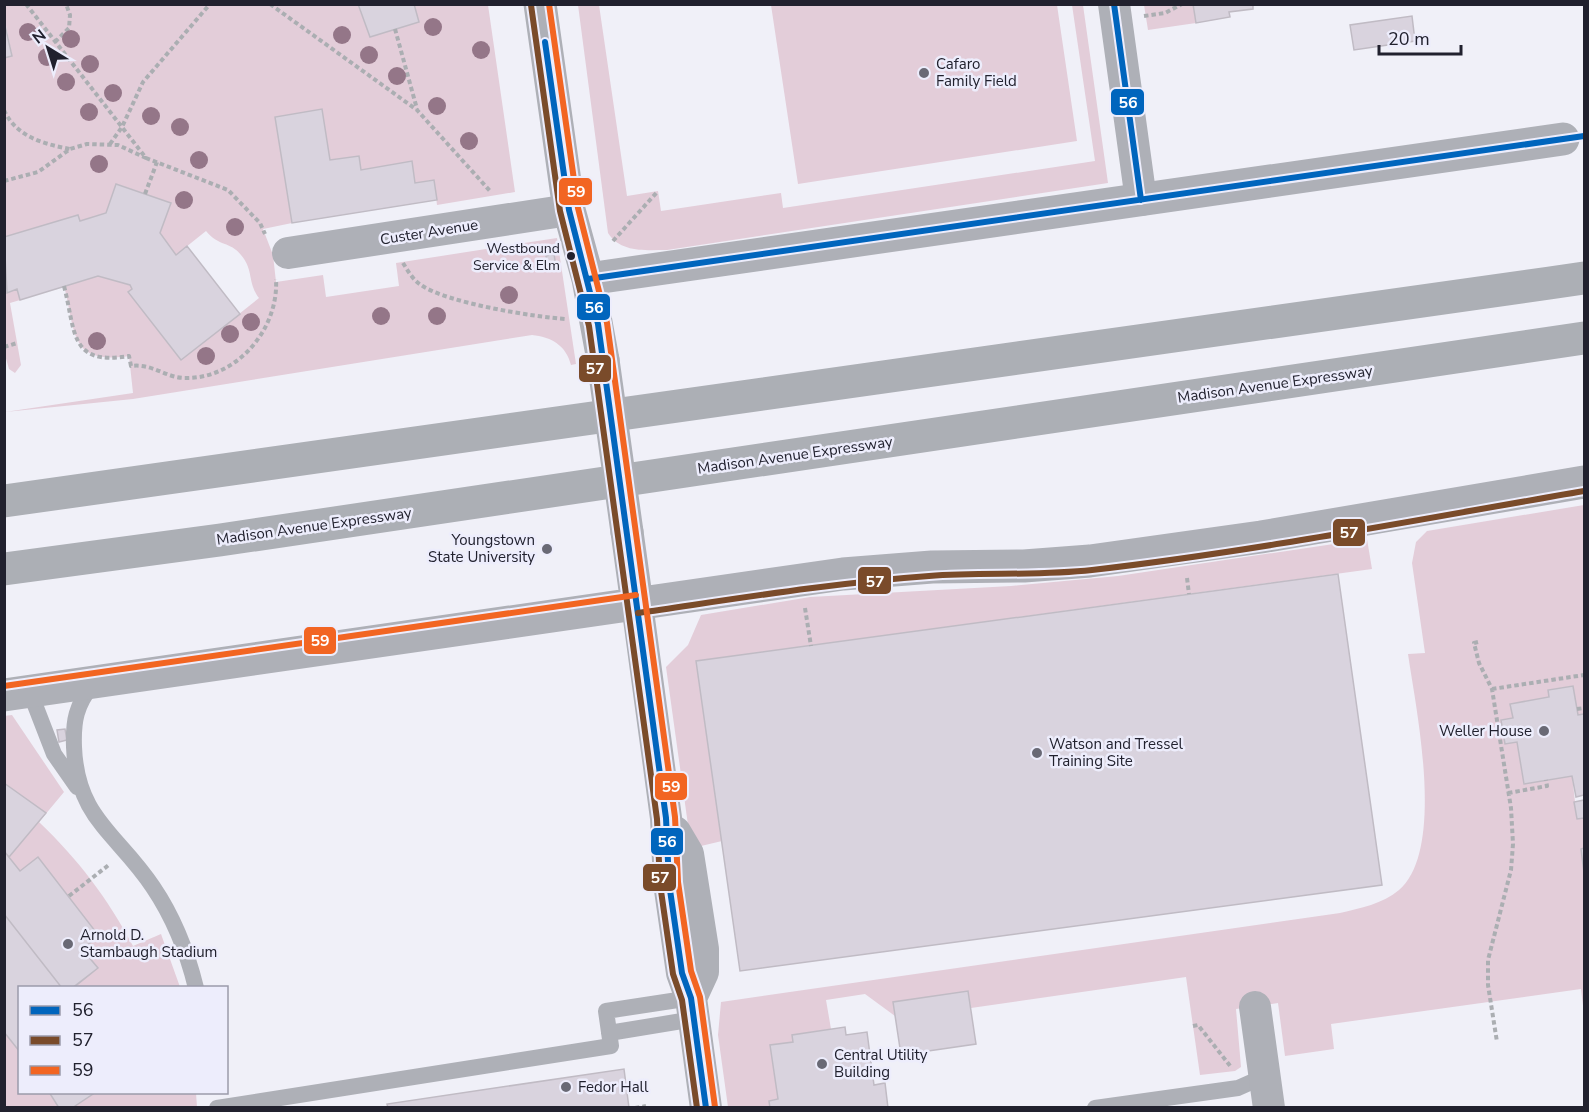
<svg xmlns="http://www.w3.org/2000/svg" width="1589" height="1112" font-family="'Nunito Sans',sans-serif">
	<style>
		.green { fill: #e3cdd9 }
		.building { fill: #d9d3de; stroke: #c0bbc4; stroke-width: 1.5 }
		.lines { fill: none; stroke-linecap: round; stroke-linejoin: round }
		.path { stroke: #abaeb2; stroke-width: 4; stroke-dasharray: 4.5 3; stroke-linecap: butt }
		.lane { stroke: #aeb0b7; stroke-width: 16 }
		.street { stroke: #aeb0b7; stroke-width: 32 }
		.secondary { stroke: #aeb0b7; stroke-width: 33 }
		.highway { stroke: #acafb5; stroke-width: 33 }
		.secondary-bridge { stroke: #aeb0b7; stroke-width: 33 }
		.bus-1-casing { stroke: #ededfc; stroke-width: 10 }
		.bus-2-casing { stroke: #ededfc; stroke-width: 10 }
		.bus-3-casing { stroke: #ededfc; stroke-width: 10 }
		.bus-1 { stroke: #0065bd; stroke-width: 6 }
		.bus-2 { stroke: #7a4b2a; stroke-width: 6 }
		.bus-3 { stroke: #f26522; stroke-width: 6 }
		.tree { fill: #947688 }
		.poi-dot { fill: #696975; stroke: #ededfc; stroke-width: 2 }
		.bus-dot { fill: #21212e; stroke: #ededfc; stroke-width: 2 }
		.labels { text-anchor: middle; stroke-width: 5; stroke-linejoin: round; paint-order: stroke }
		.bus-label { font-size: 14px; fill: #21212e; stroke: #ededfc; text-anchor: end }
		.poi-label { font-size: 15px; fill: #21212e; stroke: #ededfc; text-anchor: start }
		.street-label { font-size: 15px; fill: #21212e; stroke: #ededfc }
		.line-badge { stroke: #ededfc; stroke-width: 2 }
		.badge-label { font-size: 16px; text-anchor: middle; font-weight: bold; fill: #fff }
	</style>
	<rect width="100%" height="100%" fill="#f0f0f8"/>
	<path class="green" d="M5 5H358L370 37 419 22 414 5H488L515 192 437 205 434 180 415 183 411 162 361 170 359 156 330 160 276 117 292 223 263 229 273 255 276 282 323 275 326 297 399 286 396 263 557 238 576 364 571 365C566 345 551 337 532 335L133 399 5 412 133 393 129 356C69 365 76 332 64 286L98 276 130 285 132 289 129 292 181 360 259 298C247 282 254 270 241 255 230 241 219 247 206 231L176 255 160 233 171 203 117 184 106 213 80 221 78 215 5 237 4 58 12 55 5 21Z
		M578 5H599L627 196 658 191 661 211 781 193 783 208 1095 161 1072 5H1083L1108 183 667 250C645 250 621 253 608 233Z
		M771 5H1057L1077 141 798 184Z
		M1144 5H1193L1196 23 1148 30Z
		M4 286 7 292 17 289 20 300 10 303 21 365 15 373 9 369 5 355Z
		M1584 505V714L1578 715 1573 686 1548 690 1549 697 1511 704 1513 718 1505 744 1517 742 1524 784 1572 776 1577 819 1584 818V1014L1581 989 1331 1024 1334 1049 1285 1056 1278 1003 1236 1009 1241 1067 1235 1071 1200 1075 1186 977 971 1008 968 991 895 1016 865 994 826 1000 831 1029 792 1035 793 1042 770 1045 778 1099 769 1101 770 1108 728 1107 718 1035 721 1002 1340 913C1360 908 1383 904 1399 890 1446 849 1416 709 1408 654L1425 653 1412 563 1416 542 1427 531Z
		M1367 539 1372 569 696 661 722 841 701 846 688 825 666 667 688 645 701 615 810 597 1011 586 1118 576Z
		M12 715 64 792 39 822C78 859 108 899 133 946L161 934 180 987 20 988V1092L196 1093 197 1107H5L4 716Z"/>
	<path class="building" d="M358 4H414L419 22 370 37Z
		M1193 4H1253V9L1229 12 1230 17 1196 23Z
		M1412 16 1415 41 1354 50 1350 25Z
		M4 21 12 56 4 58Z
		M322 109 330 160 359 156 361 170 412 161 415 183 434 180 437 200 292 223 275 117Z
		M116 184 171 203 160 233 176 255 187 246 240 314 181 360 128 292 132 289 130 285 98 276 20 300 17 289 7 293 4 237 78 215 80 221 106 213Z
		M554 254 556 267 548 269 546 256Z
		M1338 574 1382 885 740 971 696 661Z
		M1573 686 1578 715 1584 714V795L1576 797 1572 776 1524 784 1517 742 1505 744 1501 720 1513 718 1510 704 1549 697 1548 690Z
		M65 729 67 740 59 742 57 730Z
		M4 783 46 813 9 857 4 851Z
		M1584 800V818L1577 819 1574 802Z
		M1584 848V873L1581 849Z
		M4 851 20 871 38 857 99 936 82 949 98 968 73 988H20V1052L4 1032Z
		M4 851 20 871 38 857 99 936 82 949 98 968 72 988H62L4 914Z
		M968 991 976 1044 901 1055 893 1002Z
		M845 1027 846 1035 867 1032 874 1085 885 1083 888 1108H770L769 1101 778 1099 770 1045 793 1042 792 1035Z
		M624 1069 629 1108H388L387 1104Z
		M49 1092H96L72 1108H59Z"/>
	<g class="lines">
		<path class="path" d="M26 4 146 158 228 190 260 223 265 234
			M270 4 417 110 490 191
			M1144 16 1165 13 1182 4
			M395 29 417 109
			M55 42 69 28 70 15 66 4
			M4 110C16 137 44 144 70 149
			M110 144 122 127 143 82 210 4
			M4 181 38 172 70 149 87 144 118 145 146 158
			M145 194 157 162
			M613 241 658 191
			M403 263C408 271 413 280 421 285 447 303 534 317 566 319
			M64 286C76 332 69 366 129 356L131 366C152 363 166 378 185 378 237 379 279 329 276 279
			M4 347 17 343
			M1187 578 1189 594
			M805 608 811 646
			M1478 642 1474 643 1479 663 1492 689 1511 808 1513 844 1511 870 1488 960V985L1497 1042
			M1492 689 1584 675
			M1577 709 1584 708
			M1508 793 1547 786 1546 780
			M69 896 110 864
			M1193 1026 1198 1025 1231 1067
			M635 1108 646 1106"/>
		<path class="lane" d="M93 684C76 705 73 721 74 747 77 819 118 834 153 887 174 918 187 951 196 988
			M30 692 54 754 77 787
			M609 1033 694 1019
			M217 1108 611 1046 606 1011 691 998
			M1095 1108 1238 1088 1265 1076"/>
		<path class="street" d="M1114 4 1141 200
			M288 253 569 210
			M637 604 666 818 669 883 682 973 691 998 706 1108
			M675 832 688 854 703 949V972L691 998
			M1255 1007 1269 1108"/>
		<path class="secondary" d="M540 4 569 210 588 279 603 360
			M588 279 1563 139
			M627 532 637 604
			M4 695 843 574 932 567 1024 566 1090 561 1261 537 1584 482"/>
		<path class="highway" d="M4 501C531 425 1058 355 1584 278
			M4 569 220 540 1584 338"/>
		<path class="secondary-bridge" d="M603 360 627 532"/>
		<defs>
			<path id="bus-1" d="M1114 4 1141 200
				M545 42 569 210 598 324 666 818 669 883 682 973 691 998 706 1108
				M588 279 1584 136"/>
			<path id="bus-2" d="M531 5 560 211 589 326 657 819 660 884 673 974 682 1000 697 1108
				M638 613C735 599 831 583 929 576 983 572 1037 576 1092 570 1257 551 1421 519 1584 491"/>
			<path id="bus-3" d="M549 4 578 208 607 323 675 817 678 882 691 971 700 997 715 1107
				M4 686 636 595"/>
		</defs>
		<use href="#bus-1" class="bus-1-casing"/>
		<use href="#bus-2" class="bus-2-casing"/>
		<use href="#bus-3" class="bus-3-casing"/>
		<use href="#bus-1" class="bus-1"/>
		<use href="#bus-2" class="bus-2"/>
		<use href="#bus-3" class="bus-3"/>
	</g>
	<g class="tree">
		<circle cx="433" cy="27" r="9"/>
		<circle cx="28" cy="32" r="9"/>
		<circle cx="342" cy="35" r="9"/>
		<circle cx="71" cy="39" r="9"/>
		<circle cx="481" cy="50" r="9"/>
		<circle cx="369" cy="55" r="9"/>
		<circle cx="47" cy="57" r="9"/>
		<circle cx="90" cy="64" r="9"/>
		<circle cx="397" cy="76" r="9"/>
		<circle cx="66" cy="82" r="9"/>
		<circle cx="113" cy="93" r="9"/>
		<circle cx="437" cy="106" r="9"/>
		<circle cx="89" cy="112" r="9"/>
		<circle cx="151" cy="116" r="9"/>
		<circle cx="180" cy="127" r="9"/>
		<circle cx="469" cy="141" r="9"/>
		<circle cx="199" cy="160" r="9"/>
		<circle cx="99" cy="164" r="9"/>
		<circle cx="184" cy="200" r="9"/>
		<circle cx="235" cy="227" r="9"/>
		<circle cx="509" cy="295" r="9"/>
		<circle cx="381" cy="316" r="9"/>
		<circle cx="437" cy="316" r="9"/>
		<circle cx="251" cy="322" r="9"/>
		<circle cx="230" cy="334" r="9"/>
		<circle cx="97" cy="341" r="9"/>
		<circle cx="206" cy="356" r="9"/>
	</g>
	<g class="poi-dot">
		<circle cx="924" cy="73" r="6"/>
		<circle cx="547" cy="549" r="6"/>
		<circle cx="1544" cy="731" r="6"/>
		<circle cx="1037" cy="753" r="6"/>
		<circle cx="68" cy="944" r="6"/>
		<circle cx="822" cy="1064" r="6"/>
		<circle cx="566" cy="1087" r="6"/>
	</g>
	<circle class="bus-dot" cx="571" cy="256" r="5"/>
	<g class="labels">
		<g class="bus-label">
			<text x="560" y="253">Westbound<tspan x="560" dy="17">Service &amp; Elm</tspan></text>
		</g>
		<g class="poi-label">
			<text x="936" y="69">Cafaro<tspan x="936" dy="17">Family Field</tspan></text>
			<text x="535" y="545" text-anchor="end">Youngstown<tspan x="535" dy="17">State University</tspan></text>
			<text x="1532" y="736" text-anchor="end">Weller House</text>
			<text x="1049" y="749">Watson and Tressel<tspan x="1049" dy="17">Training Site</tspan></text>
			<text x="80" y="940">Arnold D.<tspan x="80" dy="17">Stambaugh Stadium</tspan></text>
			<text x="834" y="1060">Central Utility<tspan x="834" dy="17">Building</tspan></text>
			<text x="578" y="1092">Fedor Hall</text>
		</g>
		<g class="street-label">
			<text transform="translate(429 232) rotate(-9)" y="5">Custer Avenue</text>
			<text transform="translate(1275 384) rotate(-8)" y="5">Madison Avenue Expressway</text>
			<text transform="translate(795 455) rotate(-8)" y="5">Madison Avenue Expressway</text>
			<text transform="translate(314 526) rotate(-8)" y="5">Madison Avenue Expressway</text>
		</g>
	</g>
	<g class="line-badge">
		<rect x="1110" y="88" width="35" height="28" rx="6" fill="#0065bd"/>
		<rect x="558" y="177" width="35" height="29" rx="6" fill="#f26522"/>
		<rect x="576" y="293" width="35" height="28" rx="6" fill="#0065bd"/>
		<rect x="578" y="354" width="34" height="29" rx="6" fill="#7a4b2a"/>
		<rect x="1332" y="518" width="34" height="29" rx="6" fill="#7a4b2a"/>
		<rect x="857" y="566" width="35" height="29" rx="6" fill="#7a4b2a"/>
		<rect x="303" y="626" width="34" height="29" rx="6" fill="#f26522"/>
		<rect x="654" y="772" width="34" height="29" rx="6" fill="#f26522"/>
		<rect x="650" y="827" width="34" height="29" rx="6" fill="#0065bd"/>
		<rect x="642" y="863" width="35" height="29" rx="6" fill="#7a4b2a"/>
	</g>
	<g class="badge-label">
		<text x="1128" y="108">56</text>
		<text x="576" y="197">59</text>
		<text x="594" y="313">56</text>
		<text x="595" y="374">57</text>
		<text x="1349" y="538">57</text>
		<text x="875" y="587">57</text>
		<text x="320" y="646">59</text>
		<text x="671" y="792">59</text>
		<text x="667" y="847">56</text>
		<text x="660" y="883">57</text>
	</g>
	<rect width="1589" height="1112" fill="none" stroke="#21212e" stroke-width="12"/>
	<rect x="18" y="986" width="210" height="108" fill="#ededfc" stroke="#9b9baa" stroke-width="1.5"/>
	<rect x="30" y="1006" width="30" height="9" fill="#0065bd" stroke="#9b9baa" stroke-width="1.5"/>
	<text x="72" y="1016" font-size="18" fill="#21212e">56</text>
	<rect x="30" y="1036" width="30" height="9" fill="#7a4b2a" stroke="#9b9baa" stroke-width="1.5"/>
	<text x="72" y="1046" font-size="18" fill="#21212e">57</text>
	<rect x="30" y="1066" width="30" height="9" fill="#f26522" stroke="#9b9baa" stroke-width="1.5"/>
	<text x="72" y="1076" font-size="18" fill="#21212e">59</text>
	<g transform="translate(48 48) rotate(322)" stroke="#ededfc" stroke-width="4.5" paint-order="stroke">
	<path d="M0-4.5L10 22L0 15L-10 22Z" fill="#21212e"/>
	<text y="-9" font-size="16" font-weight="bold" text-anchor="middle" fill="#21212e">N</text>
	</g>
	<path d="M1379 45v9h82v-9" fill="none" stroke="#21212e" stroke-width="3"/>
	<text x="1388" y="45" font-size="18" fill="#21212e" stroke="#ededfc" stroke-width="4.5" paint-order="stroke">20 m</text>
</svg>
